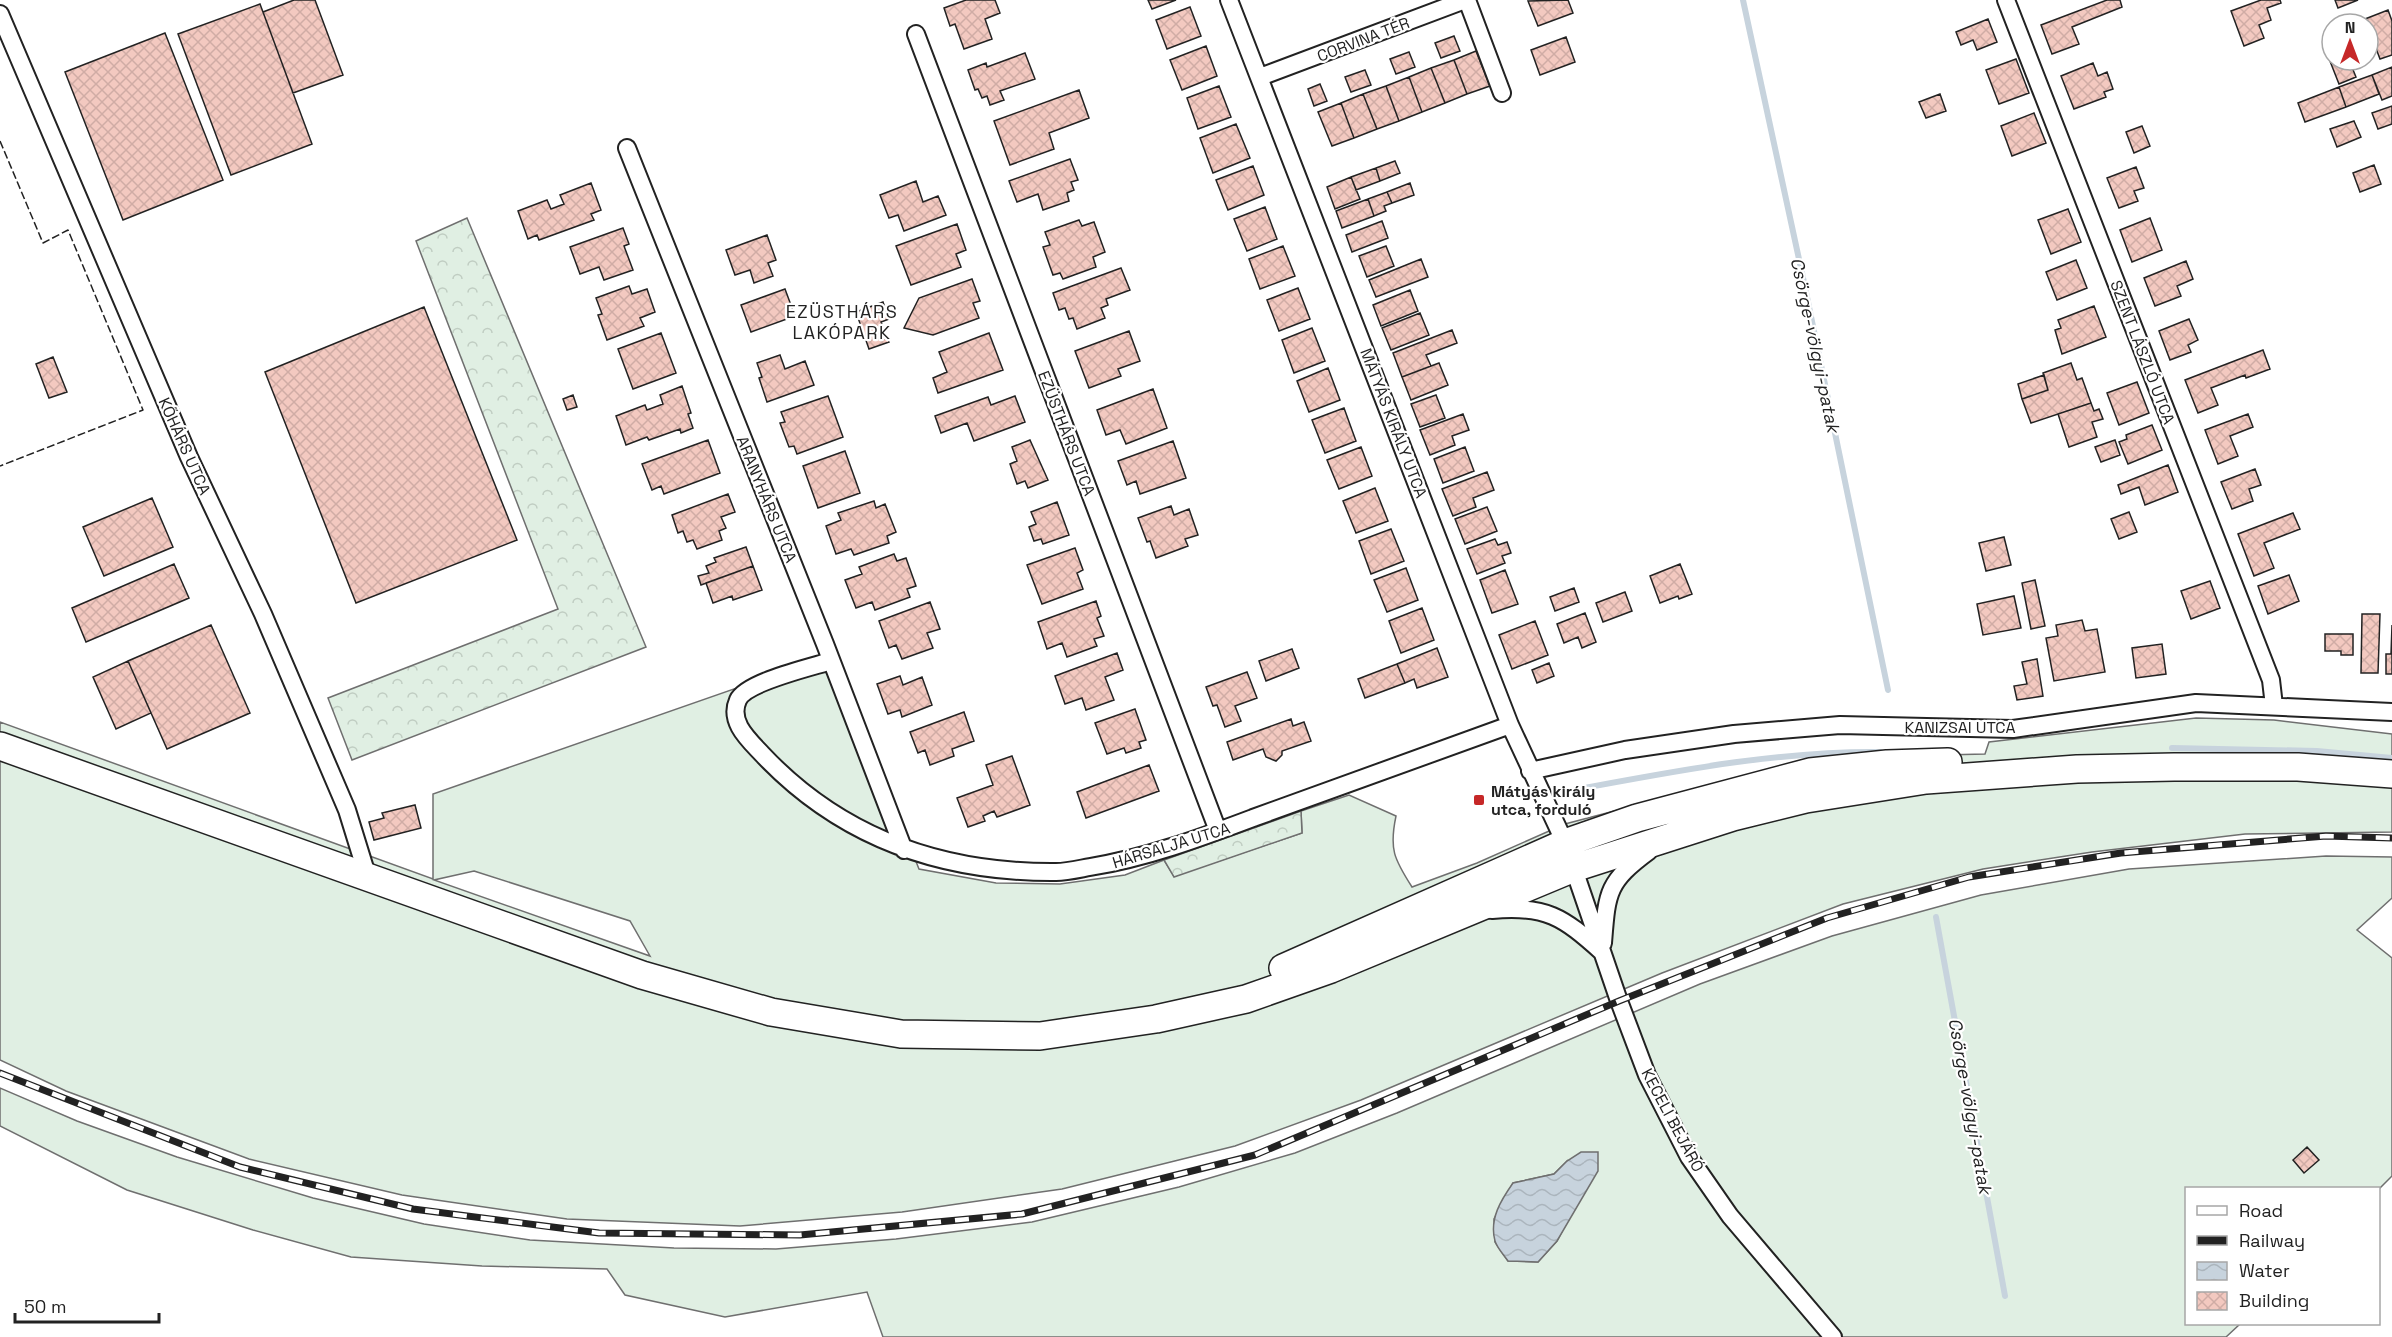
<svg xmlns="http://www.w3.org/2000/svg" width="2392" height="1337" font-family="'Space Grotesk',sans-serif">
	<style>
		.grass { fill: #e0efe3; stroke: #6f6f6f; stroke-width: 1.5; fill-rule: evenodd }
		.forest { fill: url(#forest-crowns); stroke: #6f6f6f; stroke-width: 1.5 }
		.water { fill: url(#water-waves); stroke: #6f6f6f; stroke-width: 1.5 }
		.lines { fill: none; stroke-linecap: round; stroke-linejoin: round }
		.stream { stroke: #c7d3dd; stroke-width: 6 }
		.building { fill: url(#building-cross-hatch); stroke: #222; stroke-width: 1.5 }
		.street-casing { stroke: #222; stroke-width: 20 }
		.primary-casing { stroke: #222; stroke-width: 30 }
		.street { stroke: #fff; stroke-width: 16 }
		.primary { stroke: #fff; stroke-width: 27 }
		.rail-casing { stroke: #222; stroke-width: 7 }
		.rail { stroke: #fff; stroke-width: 4.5; stroke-dasharray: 14; stroke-linecap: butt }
		.fence { stroke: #222; stroke-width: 1.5; stroke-dasharray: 8 3; stroke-linecap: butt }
		.poi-dot { fill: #c62828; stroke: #fff; stroke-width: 2 }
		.labels { text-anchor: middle; stroke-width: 4.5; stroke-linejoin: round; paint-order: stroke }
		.street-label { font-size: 16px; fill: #222; stroke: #fff }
		.poi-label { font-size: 16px; font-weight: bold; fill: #222; stroke: #fff; text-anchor: start }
		.neighbourhood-label { font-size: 18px; letter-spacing: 1.5px; fill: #222; stroke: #fff }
		.water-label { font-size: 18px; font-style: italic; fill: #222; stroke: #fff }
	</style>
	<defs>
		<pattern id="forest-crowns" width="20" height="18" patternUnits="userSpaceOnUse" patternTransform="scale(1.5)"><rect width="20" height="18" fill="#e0efe3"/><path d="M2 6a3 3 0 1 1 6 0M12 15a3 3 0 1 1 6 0" fill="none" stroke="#c0cdc2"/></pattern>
		<pattern id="water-waves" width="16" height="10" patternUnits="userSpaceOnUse" patternTransform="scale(1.5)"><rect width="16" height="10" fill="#c7d3dd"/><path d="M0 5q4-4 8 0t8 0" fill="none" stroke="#abb5bd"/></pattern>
		<pattern id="building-cross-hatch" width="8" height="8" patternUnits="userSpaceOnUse" patternTransform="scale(1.5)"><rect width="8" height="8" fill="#f3c9c0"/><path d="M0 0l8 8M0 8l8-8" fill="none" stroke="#d0aca5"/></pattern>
	</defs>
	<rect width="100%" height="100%" fill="#fff"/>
	<path class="grass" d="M834 654 919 869 996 883 1060 884 1125 875 1164 860 1174 876 1302 833 1301 811 1349 795 1396 816C1389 849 1394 859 1412 887L1477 863 1565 824 1778 768 1857 757 1985 754 1989 742 2196 718 2274 720 2392 734V832L2245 834 2092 852 1983 869 1843 904 1662 973 1361 1100 1235 1146 1062 1189 902 1212 740 1226 567 1219 402 1195 249 1159 66 1091 0 1060V722L433 879V794ZM474 871 630 921 650 956 434 880Z
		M2326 856 2392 857V898L2357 930 2392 958V1176L2379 1189 2186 1188V1324H2240L2226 1337H883L867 1292 725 1317 625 1295 607 1269 482 1266 351 1257 253 1230 127 1190 0 1126V1088L77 1121 177 1157 313 1198 424 1224 530 1240 674 1248 776 1249 896 1239 1032 1222 1179 1187 1295 1153 1397 1113 1700 984 1832 936 1981 895 2129 869ZM1567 1161V1222L1557 1241 1538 1262 1508 1261 1495 1242 1494 1219 1513 1183 1554 1174Z"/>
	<path class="forest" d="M467 218 646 647 352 760 328 698 558 609 416 241Z
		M1301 811 1302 833 1174 877 1164 860Z"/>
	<path class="water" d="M1581 1152H1598V1171L1557 1241 1538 1262 1508 1261C1504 1255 1497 1248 1495 1241 1489 1219 1501 1200 1513 1183L1554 1174 1567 1161Z"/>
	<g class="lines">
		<path class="stream" d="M1743 0 1802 273 1888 690
			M2172 748 2317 751 2392 758
			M1568 791C1671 772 1775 751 1880 752
			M1936 917 2005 1296"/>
	</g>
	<path class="building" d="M294 0H315L343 75 293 93 263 12Z
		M966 0H995L1000 13 985 19 992 39 964 49 955 24 950 26 944 8Z
		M1148 0H1176L1152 9Z
		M1568 0 1573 13 1538 26 1528 1Z
		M2107 0H2120L2122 7 2072 27 2079 44 2052 54 2041 25Z
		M2261 0H2280L2281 3 2267 8 2271 20 2259 25 2264 38 2244 46 2231 11Z
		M2335 0H2358L2338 8Z
		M260 4 312 144 231 175 178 34Z
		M1190 7 1201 36 1167 49 1156 20Z
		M2388 10 2392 21V55L2380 59 2365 19Z
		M1988 19 1997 42 1977 50 1973 40 1961 45 1956 32Z
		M165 33 223 180 123 220 65 72Z
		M1454 36 1460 51 1441 58 1435 43Z
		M1566 37 1575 62 1540 75 1531 50Z
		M1206 46 1217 76 1182 90 1170 60Z
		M1476 51 1490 86 1467 94 1454 60Z
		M1409 52 1415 67 1396 74 1390 59Z
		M1025 53 1035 79 1000 91 1004 100 990 105 987 96 982 98 978 89 975 90 968 70 986 63 987 67Z
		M2332 55V60H2349L2356 77 2339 84 2328 56Z
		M2016 59 2029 93 1999 104 1986 70Z
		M1454 60 1467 94 1445 103 1431 68Z
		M2093 63 2098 76 2107 72 2113 89 2104 92 2106 97 2074 109 2061 76Z
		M2392 67V96L2382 100 2372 75Z
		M1431 68 1445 103 1422 112 1409 77Z
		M1365 70 1371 85 1351 92 1345 77Z
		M2372 75 2379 94 2346 107 2339 87Z
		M1409 77 1422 112 1399 121 1386 86Z
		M1320 84 1327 101 1314 106 1308 89Z
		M1219 86 1231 117 1198 129 1187 98Z
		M1386 86 1399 121 1377 129 1363 94Z
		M2339 87 2346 107 2305 122 2298 103Z
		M1079 90 1089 118 1049 133 1054 149 1010 165 994 121Z
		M1363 94 1377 129 1354 138 1341 103Z
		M1940 94 1946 111 1926 118 1919 102Z
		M1341 103 1354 138 1332 146 1318 112Z
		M2392 106V124L2378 129 2372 113Z
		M2034 113 2046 143 2012 156 2001 126Z
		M2354 121 2361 137 2337 147 2330 129Z
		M1236 124 1250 158 1213 173 1200 138Z
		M2142 126 2150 146 2134 153 2126 132Z
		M1070 159 1078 180 1071 182 1074 190 1067 193 1069 201 1043 210 1038 194 1017 202 1009 181Z
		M1395 161 1400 173 1380 181 1376 168Z
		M2374 165 2381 184 2360 192 2353 173Z
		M1253 166 1264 195 1228 210 1216 180Z
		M2136 167 2144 188 2134 191 2138 201 2119 208 2107 178Z
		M1376 168 1380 181 1356 190 1351 177Z
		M1351 177 1360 199 1335 209 1327 187Z
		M916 181 923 202 938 196 946 215 904 231 898 215 889 218 880 195Z
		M591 183 601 210 591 214 594 220 539 240 537 235 528 239 518 211 547 200 551 209 564 204 560 195Z
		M1410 183 1414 195 1392 203 1387 192Z
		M1387 192 1392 203 1384 206 1386 211 1374 216 1368 199Z
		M1368 199 1374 216 1342 228 1336 211Z
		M1265 207 1277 239 1247 251 1234 219Z
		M2068 209 2081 242 2051 254 2038 220Z
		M2150 218 2162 250 2132 262 2120 230Z
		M1079 220 1082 226 1094 222 1105 252 1093 257 1096 267 1063 279 1060 273 1053 275 1043 247 1050 245 1045 232Z
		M1382 221 1388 238 1352 252 1346 235Z
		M957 224 966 250 956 254 961 267 911 285 896 246Z
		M623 228 629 244 624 246 633 270 604 280 599 267 580 274 570 247Z
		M767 235 776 260 768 263 773 276 754 283 750 270 735 275 726 250Z
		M1283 246 1295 276 1260 289 1249 259Z
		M1386 246 1394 266 1367 277 1359 256Z
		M1421 259 1428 277 1376 297 1369 280Z
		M2076 260 2087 288 2057 300 2046 272Z
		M2186 261 2193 279 2177 286 2181 296 2155 306 2144 278Z
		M1121 268 1130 290 1106 299 1108 305 1101 308 1105 318 1077 329 1073 318 1069 319 1065 308 1059 310 1053 293Z
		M972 279 980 301 973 303 979 318 933 335 904 328 919 298Z
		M629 286 632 294 647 289 655 312 640 318 644 326 607 340 598 315 602 314 596 298Z
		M1298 288 1310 319 1279 331 1267 300Z
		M785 289 795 316 751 332 741 305Z
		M1410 290 1418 311 1381 326 1373 305Z
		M883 302 889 319 881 322 889 342 869 349 856 312Z
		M2094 306 2106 337 2062 354 2055 330 2061 328 2058 320Z
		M424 307 517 540 356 603 265 372Z
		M1420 313 1429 335 1391 350 1382 328Z
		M2189 319 2198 340 2188 345 2191 352 2170 360 2159 331Z
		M1312 328 1325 361 1294 373 1282 340Z
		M1452 330 1457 343 1426 355 1431 366 1402 377 1393 353Z
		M1129 331 1140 361 1118 369 1121 376 1089 388 1075 351Z
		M661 333 676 373 633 389 618 349Z
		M989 333 1003 370 938 393 933 378 947 372 939 352Z
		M2263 350 2270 369 2246 378 2245 375 2211 388 2218 405 2198 413 2185 380Z
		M780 355 785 369 805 361 814 385 767 402 759 378 762 377 757 363Z
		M53 357 67 392 49 398 36 364Z
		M1439 363 1448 385 1411 400 1402 377Z
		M2071 363 2077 380 2082 378 2091 403 2031 423 2022 399 2048 390 2043 373Z
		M1328 368 1340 400 1309 412 1297 381Z
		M2044 375 2048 390 2022 399 2018 384Z
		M2137 382 2149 413 2119 425 2107 393Z
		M682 386 691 413 688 414 693 428 681 433 680 429 649 440 647 437 626 445 616 416 645 405 647 410 663 404 660 395Z
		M1153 389 1167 428 1126 444 1120 430 1106 435 1097 410Z
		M573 395 577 407 567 410 563 399Z
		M1436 395 1445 418 1420 427 1411 404Z
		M828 396 843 437 797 454 794 446 789 447 780 423 785 422 781 412Z
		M1015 396 1025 422 974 441 967 423 941 433 935 416 988 397 991 405Z
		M2091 403 2094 411 2099 409 2103 419 2092 422 2097 437 2069 447 2058 414Z
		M1344 408 1356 441 1325 453 1312 420Z
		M1463 414 1469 430 1452 436 1455 445 1430 455 1420 430Z
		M2248 414 2253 427 2230 436 2238 456 2218 464 2205 430Z
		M2152 425 2162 450 2128 464 2119 442 2127 439 2126 435Z
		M708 440 720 473 664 494 661 486 652 490 642 464Z
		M1030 440 1048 480 1028 488 1025 481 1017 484 1010 464 1017 461 1012 447Z
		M2115 440 2120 455 2101 462 2095 447Z
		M1173 441 1186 478 1140 494 1136 481 1127 485 1118 461Z
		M1361 447 1372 476 1339 489 1327 460Z
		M1465 447 1474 471 1443 483 1434 459Z
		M845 451 860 493 818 508 803 466Z
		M2168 465 2178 492 2145 505 2139 487 2121 494 2118 485Z
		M2255 469 2261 485 2249 489 2253 501 2232 509 2221 482Z
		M1487 472 1494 490 1473 498 1476 507 1453 516 1442 489Z
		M1375 488 1388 521 1356 533 1343 501Z
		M728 494 735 512 721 517 726 528 719 531 722 540 697 549 693 540 687 542 683 531 678 533 672 515Z
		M152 498 173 547 104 576 83 527Z
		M874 501 876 508 885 504 896 532 887 536 889 543 854 555 851 549 836 554 826 526 841 520 838 513Z
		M1057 502 1069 535 1043 544 1041 539 1034 541 1029 527 1036 524 1031 512Z
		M1171 506 1174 515 1189 509 1198 535 1185 539 1188 546 1156 558 1150 541 1147 542 1138 518Z
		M1487 507 1497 531 1465 544 1455 519Z
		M2129 512 2137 532 2119 539 2111 519Z
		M2293 513 2300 529 2264 543 2274 568 2254 576 2238 534Z
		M1391 529 1404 561 1371 574 1359 541Z
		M2004 537 2011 565 1986 571 1979 543Z
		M1495 539 1498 545 1507 542 1511 553 1502 556 1505 563 1477 574 1467 549Z
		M746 547 753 566 701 585 698 576 709 573 706 566 716 562 714 558Z
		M1075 548 1083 570 1077 573 1083 589 1042 604 1027 565Z
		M894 554 897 561 906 558 916 586 907 589 910 597 875 610 872 602 856 608 845 580 862 574 859 567Z
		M174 564 189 598 86 642 72 608Z
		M1680 564 1692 594 1679 599 1678 596 1660 603 1650 576Z
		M753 566 762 590 733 600 732 596 713 603 706 583Z
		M1406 568 1418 600 1387 612 1374 580Z
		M1505 570 1518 604 1492 613 1480 580Z
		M2289 575 2299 601 2268 614 2258 586Z
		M2035 580 2045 626 2031 629 2022 583Z
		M2210 581 2220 608 2191 619 2181 591Z
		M1574 588 1579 602 1555 611 1550 597Z
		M1625 592 1632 611 1603 622 1596 603Z
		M2014 596 2021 628 1983 635 1977 604Z
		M1096 601 1101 616 1097 618 1104 636 1094 639 1097 646 1067 657 1062 643 1047 649 1038 622Z
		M930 602 940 629 927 633 933 648 902 659 896 645 889 648 879 621Z
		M1422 608 1434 640 1401 653 1389 621Z
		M1585 613 1596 642 1582 648 1578 637 1564 643 1557 624Z
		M2362 614H2380L2378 673H2361Z
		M2082 620 2085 631 2097 629 2105 672 2054 681 2046 638 2058 636 2056 625Z
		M1535 621 1548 655 1512 669 1499 635Z
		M211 625 250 713 167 749 128 661Z
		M2392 625V674H2386V654H2391Z
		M2325 634H2353V655H2341V651H2325Z
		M2162 644 2166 674 2136 678 2132 648Z
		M1437 648 1448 677 1417 688 1414 679 1405 683 1397 664Z
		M1292 649 1299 668 1266 681 1259 661Z
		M1117 653 1123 670 1105 677 1114 700 1086 710 1082 698 1065 704 1055 676Z
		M2037 659 2043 696 2017 700 2014 686 2027 684 2022 662Z
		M128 661 151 713 116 729 93 677Z
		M1549 663 1554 676 1537 683 1532 670Z
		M1397 664 1405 683 1365 698 1358 679Z
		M1247 672 1257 698 1235 706 1241 721 1225 727 1217 705 1213 706 1206 687Z
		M900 676 903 685 922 677 932 705 902 717 900 710 888 714 877 684Z
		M1135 709 1146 740 1139 742 1141 748 1126 753 1124 748 1107 754 1095 723Z
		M964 712 974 741 952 749 954 756 930 765 925 750 918 753 910 732Z
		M1291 719 1293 726 1304 722 1311 741 1282 751V755L1276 761 1266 757 1263 749 1233 760 1227 742Z
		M1012 756 1030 805 997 817 994 811 983 816 985 821 968 827 957 798 993 785 986 765Z
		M1149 765 1159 791 1086 818 1077 792Z
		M415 805 421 828 374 840 369 822 384 818 382 813Z
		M2307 1147 2319 1160 2304 1173 2293 1160Z"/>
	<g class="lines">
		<defs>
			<path id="street" d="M1229 0 1510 725 1565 843 1619 1001 1647 1075 1689 1157 1730 1216 1833 1337
				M1467 0 1502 93
				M2006 0 2271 680 2274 706
				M0 14 189 457 263 614 347 810 368 878
				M916 34 1218 831
				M1260 77 1465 0
				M627 148 825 644 904 850
				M831 661C812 667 746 682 738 700 728 722 749 740 762 754 841 838 943 873 1056 872 1067 872 1079 869 1090 867 1146 858 1200 838 1253 818 1339 787 1425 756 1510 725
				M1530 771 1625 750 1734 734 1840 725 2013 729 2196 703 2392 712
				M1492 910C1546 905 1563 917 1602 952
				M1603 943C1607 892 1607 882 1649 851"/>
			<path id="primary" d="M0 746 642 975 771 1012 901 1034 1040 1036 1156 1019 1246 999 1331 969 1574 868 1733 817 1806 799 1926 780 2077 769 2174 767H2298L2392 774
				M1283 968 1565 843 1637 818 1810 772 1887 764 1948 762"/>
		</defs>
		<use href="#street" class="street-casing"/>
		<use href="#primary" class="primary-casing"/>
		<use href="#street" class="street"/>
		<use href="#primary" class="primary"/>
		<defs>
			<path id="rail" d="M0 1073 240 1167 413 1209 599 1233 800 1235 1022 1214 1255 1155 1619 1001 1827 918 1969 877 2121 853 2326 836 2392 838"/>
		</defs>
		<use href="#rail" class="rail-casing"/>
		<use href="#rail" class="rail"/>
		<path class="fence" d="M0 141 43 243 68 230 143 410 0 466"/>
	</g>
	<rect class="poi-dot" x="1473" y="794" width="12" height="12" rx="3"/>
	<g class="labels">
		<g class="street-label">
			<text transform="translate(1363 39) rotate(-21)" y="6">CORVINA TÉR</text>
			<text transform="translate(2143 352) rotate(69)" y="6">SZENT LÁSZLÓ UTCA</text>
			<text transform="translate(1394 423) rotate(69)" y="6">MÁTYÁS KIRÁLY UTCA</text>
			<text transform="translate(1067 433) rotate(69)" y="6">EZÜSTHÁRS UTCA</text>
			<text transform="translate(185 446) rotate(66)" y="6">KŐHÁRS UTCA</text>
			<text transform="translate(767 499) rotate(68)" y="6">ARANYHÁRS UTCA</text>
			<text x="1960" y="733">KANIZSAI UTCA</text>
			<text transform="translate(1171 845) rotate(-17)" y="6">HÁRSALJA UTCA</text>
			<text transform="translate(1673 1120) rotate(62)" y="6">KECELI BEJÁRÓ</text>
		</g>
		<g class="poi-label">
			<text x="1491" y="797">Mátyás király<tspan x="1491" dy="18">utca, forduló</tspan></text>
		</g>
		<g class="neighbourhood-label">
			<text x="842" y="318">EZÜSTHÁRS<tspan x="842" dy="21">LAKÓPARK</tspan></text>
		</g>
		<g class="water-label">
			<text transform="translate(1815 345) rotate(78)" y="6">Csörge-völgyi-patak</text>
			<text transform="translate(1970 1106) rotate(80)" y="6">Csörge-völgyi-patak</text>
		</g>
	</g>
	<rect x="2185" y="1187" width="195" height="138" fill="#ffffff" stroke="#a7a7a7" stroke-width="1.5"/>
	<rect x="2197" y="1206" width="30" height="9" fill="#ffffff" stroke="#a7a7a7" stroke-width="1.5"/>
	<text x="2239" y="1217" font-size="18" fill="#222222">Road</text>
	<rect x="2197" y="1236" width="30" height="9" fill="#222222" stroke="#a7a7a7" stroke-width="1.5"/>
	<text x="2239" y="1247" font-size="18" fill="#222222">Railway</text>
	<rect x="2197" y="1262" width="30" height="18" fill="url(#water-waves)" stroke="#a7a7a7" stroke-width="1.5"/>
	<text x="2239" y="1277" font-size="18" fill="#222222">Water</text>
	<rect x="2197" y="1292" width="30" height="18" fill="url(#building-cross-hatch)" stroke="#a7a7a7" stroke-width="1.5"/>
	<text x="2239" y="1307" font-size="18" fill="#222222">Building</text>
	<g transform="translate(2350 42)"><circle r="28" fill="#ffffff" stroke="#a7a7a7" stroke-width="1.5"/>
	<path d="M0-4.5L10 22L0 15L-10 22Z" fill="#c62828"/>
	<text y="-9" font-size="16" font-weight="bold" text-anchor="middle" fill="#222222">N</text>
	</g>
	<path d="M15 1313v9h144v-9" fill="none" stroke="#222222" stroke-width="3"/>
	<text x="24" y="1313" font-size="18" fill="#222222" stroke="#ffffff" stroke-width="4.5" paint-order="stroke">50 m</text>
</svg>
